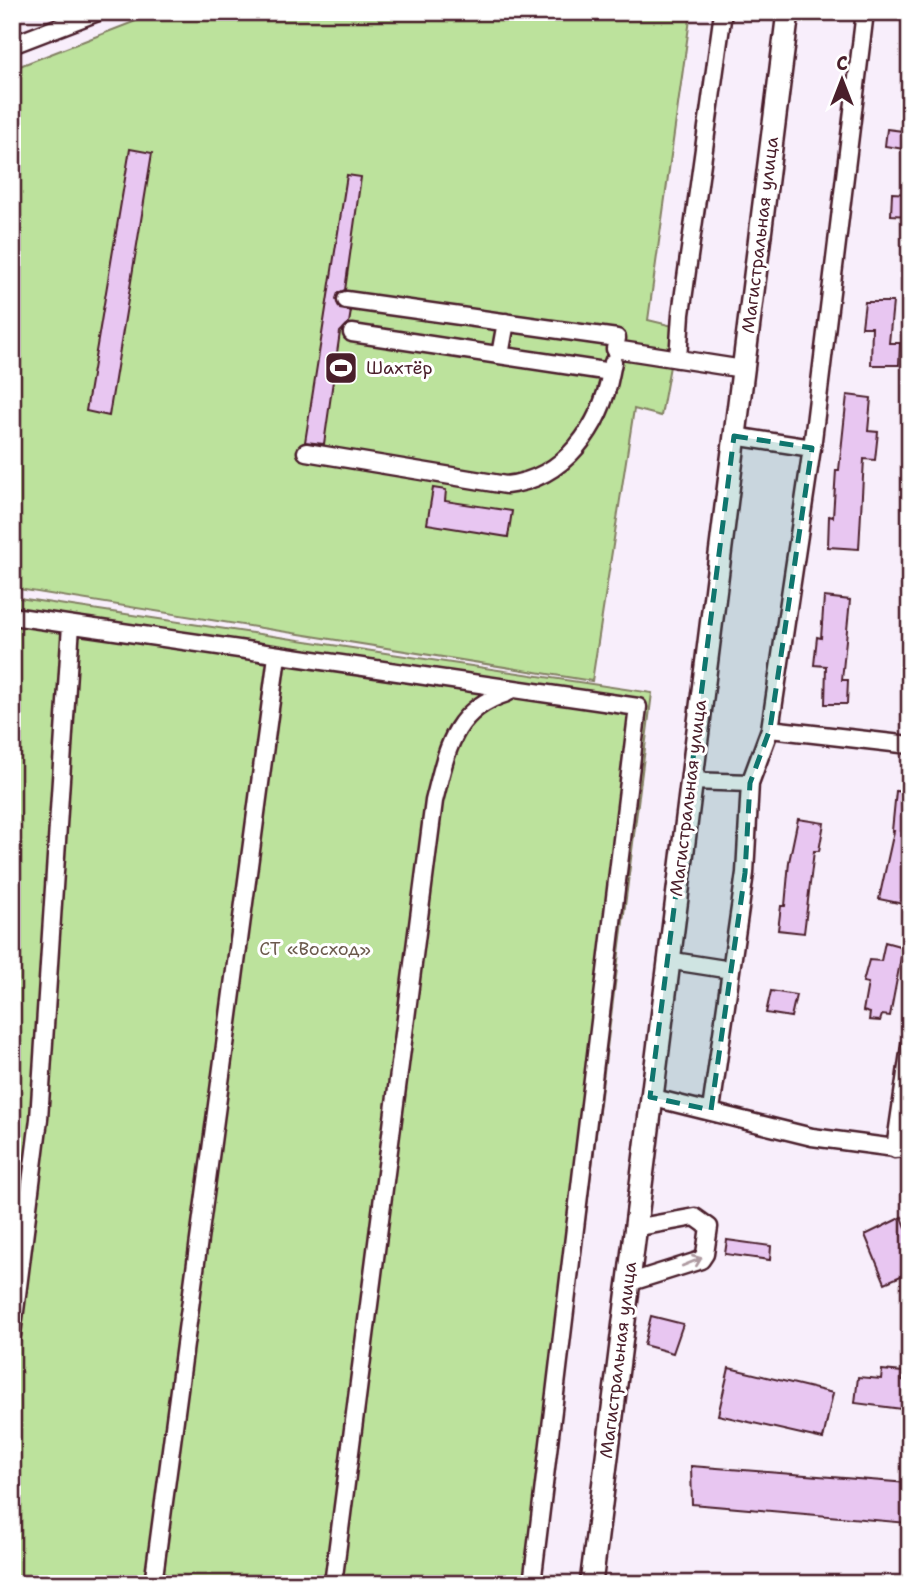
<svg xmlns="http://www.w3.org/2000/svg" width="922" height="1596" font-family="'Shantell Sans',sans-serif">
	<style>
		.garden { fill: #bce29c; stroke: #838064; stroke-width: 2 }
		.building { fill: #e8c6f1; stroke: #4a1f2b; stroke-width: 2 }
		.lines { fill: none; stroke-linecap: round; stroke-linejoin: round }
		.minor-casing { stroke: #4a1f2b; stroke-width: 21 }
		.major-casing { stroke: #4a1f2b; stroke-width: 26 }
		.minor { stroke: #fff; stroke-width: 16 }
		.major { stroke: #fff; stroke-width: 21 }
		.oneway { stroke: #ae9aa0 }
		.marked { fill: #0f766e; fill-opacity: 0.2; stroke: #0f766e; stroke-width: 5; stroke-dasharray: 14 9; stroke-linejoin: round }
		.labels { text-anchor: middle; stroke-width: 6; stroke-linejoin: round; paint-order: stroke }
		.street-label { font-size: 18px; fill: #4a1f2b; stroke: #fff }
		.poi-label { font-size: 18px; fill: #4a1f2b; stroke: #fff; text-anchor: start }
		.park-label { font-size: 18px; fill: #6c5a4d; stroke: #fff }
	</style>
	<rect width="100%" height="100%" fill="#f8eefb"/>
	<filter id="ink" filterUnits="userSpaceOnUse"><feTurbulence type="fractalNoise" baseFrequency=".0143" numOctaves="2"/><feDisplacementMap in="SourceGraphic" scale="14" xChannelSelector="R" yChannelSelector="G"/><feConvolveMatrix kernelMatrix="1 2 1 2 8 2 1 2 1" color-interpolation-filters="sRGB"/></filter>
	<g filter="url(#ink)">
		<path class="garden" d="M159 12H691L648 320 677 327 661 416 634 409 592 681 12 588V69Z
			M12 597 652 693 539 1584H12Z"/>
		<path class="building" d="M887 129 910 132V150L885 146Z
			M130 149 152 153 109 416 86 411Z
			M347 175 361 177 345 290 338 293 336 299 340 309 351 311 349 323 340 332 324 444 305 442Z
			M892 193 910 194V216L891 215Z
			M865 302H893L889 343H900L899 365H871L872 327H862Z
			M847 395 871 398 868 431 878 432 875 460 864 459 859 549 828 547 829 516 833 517 836 470H839Z
			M433 488 446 490 445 501 512 511 508 537 427 524Z
			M824 597 850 600 842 680H848L847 704H825L826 666 814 665 817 637 821 638Z
			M896 791 910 793 908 905 879 899 894 831H892Z
			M798 819 824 823 819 851H814L804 933 778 930 781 906H785L789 862Z
			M885 942 903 947 890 1016 882 1015 880 1021 869 1020 870 1013 863 1011 868 983 863 982 869 960 881 961Z
			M771 991 796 995 791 1017 766 1013Z
			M902 1217 910 1238V1272L885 1283 865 1235Z
			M727 1240 771 1246 770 1260 725 1254Z
			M651 1316 683 1324 673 1353 644 1345Z
			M729 1368 833 1393 823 1439 718 1415Z
			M882 1370 903 1372 902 1380 910 1382V1410L855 1403 858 1377 881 1379Z
			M691 1466 908 1483V1523L692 1504Z"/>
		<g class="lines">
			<defs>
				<path id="minor" d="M12 45 98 12
					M346 300 617 338 615 349 743 369
					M352 333 611 372 613 362
					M500 355 506 322
					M678 359 681 314 723 12
					M734 436 812 448
					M306 452 506 485C565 479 601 426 611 372
					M12 616 638 707 532 1584
					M770 729 910 745
					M690 781 750 783
					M667 960 731 970
					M650 1097 812 1137 910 1150
					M711 1110 745 873 750 783 770 729 812 448 865 12
					M895 1149 910 1046
					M628 1283 701 1260 705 1254 709 1227 695 1217 634 1228
					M12 1335 39 1119 71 625
					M153 1584 277 656
					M333 1584 434 801C447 751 452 710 507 693"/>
				<path id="major" d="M591 1584 788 12"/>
			</defs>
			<use href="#minor" class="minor-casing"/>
			<use href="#major" class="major-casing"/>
			<use href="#minor" class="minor"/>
			<use href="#major" class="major"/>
		</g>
		<defs><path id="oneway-shaft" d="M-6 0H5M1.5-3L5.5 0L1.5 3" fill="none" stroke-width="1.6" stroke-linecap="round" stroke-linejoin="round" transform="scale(1.75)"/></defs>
		<use class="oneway" href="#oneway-shaft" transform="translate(692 1262) rotate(-22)"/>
	</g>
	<path class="marked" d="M734 436 812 448 770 729 750 783 745 873 711 1110 650 1097Z"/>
	<defs>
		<symbol id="stadium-square" viewBox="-11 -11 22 22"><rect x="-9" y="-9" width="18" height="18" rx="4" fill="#4a1f2b" stroke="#fff"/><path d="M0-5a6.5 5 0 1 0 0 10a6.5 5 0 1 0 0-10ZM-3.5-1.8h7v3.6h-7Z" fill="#fff"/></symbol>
	</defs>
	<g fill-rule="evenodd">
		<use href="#stadium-square" x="322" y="349" width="38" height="38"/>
	</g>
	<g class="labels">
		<g class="street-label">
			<text transform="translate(760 235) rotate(-83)" y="6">Магистральная улица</text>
			<text transform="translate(688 798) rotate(-83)" y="6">Магистральная улица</text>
			<text transform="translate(618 1360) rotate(-83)" y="6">Магистральная улица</text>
		</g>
		<g class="poi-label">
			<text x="366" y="374">Шахтёр</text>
		</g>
		<g class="park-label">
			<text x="315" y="955">СТ «Восход»</text>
		</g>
	</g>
	<rect width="922" height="1596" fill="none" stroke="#fff" stroke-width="42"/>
	<rect x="21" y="21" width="880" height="1554" fill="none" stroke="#4a1f2b" stroke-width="2.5" filter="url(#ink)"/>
	<g transform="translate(842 80)" stroke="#ffffff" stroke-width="5" paint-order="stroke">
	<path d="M0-5L12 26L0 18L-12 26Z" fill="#4a1f2b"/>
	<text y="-10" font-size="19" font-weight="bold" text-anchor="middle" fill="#4a1f2b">С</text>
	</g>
</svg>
